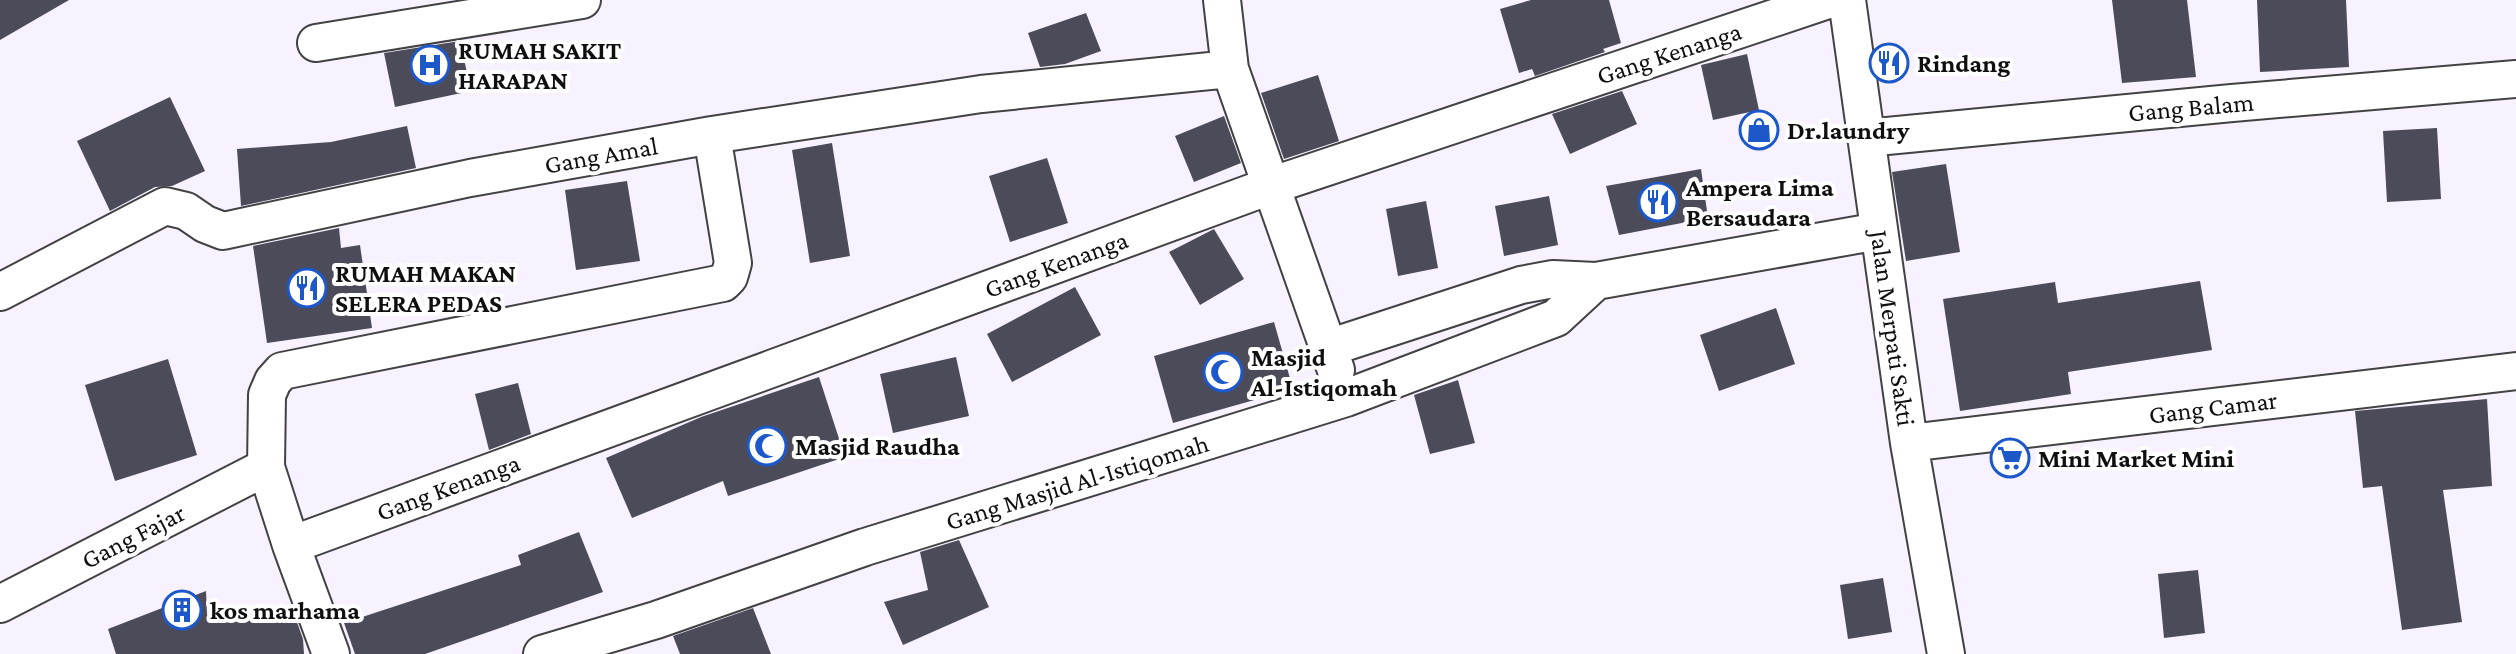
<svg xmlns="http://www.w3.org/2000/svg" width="2516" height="654" font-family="'Crimson Pro',serif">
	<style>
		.building { fill: #4c4b59 }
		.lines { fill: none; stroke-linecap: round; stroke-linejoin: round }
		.minor-casing { stroke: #424242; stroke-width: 40 }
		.minor { stroke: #fff; stroke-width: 36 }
		.labels { text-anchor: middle; stroke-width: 8; stroke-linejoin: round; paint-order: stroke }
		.poi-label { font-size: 26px; font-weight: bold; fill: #0f0f0f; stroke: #fff; text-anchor: start }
		.street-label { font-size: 26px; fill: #0f0f0f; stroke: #fff }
	</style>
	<rect width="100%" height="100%" fill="#f8f1ff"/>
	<path class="building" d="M0 0H69L0 40Z
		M1531 0H1609L1621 43 1603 49 1605 52 1535 76 1532 69 1519 73 1500 9Z
		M2112 0H2187L2196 77 2122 83Z
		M2257 0H2346L2349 67 2260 72Z
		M1086 13 1101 51 1065 64 1040 67 1028 33Z
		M460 41 471 91 395 107 384 53Z
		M1747 54 1759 110 1713 120 1701 65Z
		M1318 75 1339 141 1284 159 1261 93Z
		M1622 91 1637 124 1570 154 1552 114Z
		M170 97 205 171 172 186 155 187 110 211 77 141Z
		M1224 116 1241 163 1194 182 1175 136Z
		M407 126 416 168 241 206 237 149 331 142Z
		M2437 128 2441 199 2387 202 2383 131Z
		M832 143 850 256 810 263 792 150Z
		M1047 158 1068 223 1010 242 989 176Z
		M1946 164 1960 252 1906 261 1892 172Z
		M1701 169 1708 218 1619 235 1606 186Z
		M627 181 640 261 576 270 565 190Z
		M1549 196 1558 245 1504 256 1495 206Z
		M1426 201 1438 268 1398 276 1386 209Z
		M339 228 341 248 360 245 372 328 267 343 253 246Z
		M1214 229 1244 279 1200 305 1169 252Z
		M2200 281 2212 350 2068 372 2071 394 1960 411 1943 299 2055 282 2058 303Z
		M1075 287 1101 335 1012 382 987 334Z
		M1776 308 1795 364 1719 391 1700 335Z
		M1274 322 1293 389 1173 423 1154 356Z
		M956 357 969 416 893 433 880 374Z
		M168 359 197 455 115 481 85 385Z
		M819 377 845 457 728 496 723 481 632 518 606 458 701 417Z
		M1458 380 1475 443 1430 454 1414 395Z
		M518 383 531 434 489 450 475 394Z
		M2487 399 2492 486 2443 490 2462 622 2402 630 2382 486 2363 488 2355 411Z
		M579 532 603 592 425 654H355L344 623 521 565 518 555Z
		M959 540 989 607 903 645 884 602 928 590 920 552Z
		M2198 570 2205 633 2164 638 2158 574Z
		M1883 578 1892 632 1848 639 1840 585Z
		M206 591 207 615 293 611 303 639 304 654H116L108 629Z
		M753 608 771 654H680L673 636Z"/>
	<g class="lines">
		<defs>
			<path id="minor" d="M1222 0 1230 69 1336 370
				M1847 0 1909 443 1946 654
				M316 43 582 0
				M1866 138 2232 103 2516 79
				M0 292 165 206 186 211 205 224 223 231 470 178 712 135 981 94 1230 69
				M1328 348 1521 285 1553 279 1596 281 1879 231
				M1909 443 2516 371
				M291 545 1270 186 1828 0
				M0 604 266 467
				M331 654 291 545 266 467 267 395 273 381 282 371 723 283 729 277 733 263 712 135
				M542 654 656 620 865 547 1346 398 1556 318 1596 281"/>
		</defs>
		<use href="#minor" class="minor-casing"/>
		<use href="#minor" class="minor"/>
	</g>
	<defs>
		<symbol id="restaurant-ring" viewBox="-11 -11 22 22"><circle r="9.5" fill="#fff" stroke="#1c58ca" stroke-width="1.5"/><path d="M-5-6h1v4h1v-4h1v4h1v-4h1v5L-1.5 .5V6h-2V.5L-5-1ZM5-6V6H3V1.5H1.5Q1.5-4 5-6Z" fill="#1c58ca"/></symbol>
		<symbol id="hospital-ring" viewBox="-11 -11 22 22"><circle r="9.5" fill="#fff" stroke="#1c58ca" stroke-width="1.5"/><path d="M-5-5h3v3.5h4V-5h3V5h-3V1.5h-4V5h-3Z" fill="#1c58ca"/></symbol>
		<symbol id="shop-ring" viewBox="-11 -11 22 22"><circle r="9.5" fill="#fff" stroke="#1c58ca" stroke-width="1.5"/><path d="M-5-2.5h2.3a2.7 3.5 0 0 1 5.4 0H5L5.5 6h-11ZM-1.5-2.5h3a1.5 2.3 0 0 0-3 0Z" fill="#1c58ca"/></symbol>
		<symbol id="mosque-ring" viewBox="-11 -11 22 22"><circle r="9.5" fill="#fff" stroke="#1c58ca" stroke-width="1.5"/><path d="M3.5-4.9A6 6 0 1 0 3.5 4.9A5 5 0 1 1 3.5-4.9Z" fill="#1c58ca"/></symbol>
		<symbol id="supermarket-ring" viewBox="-11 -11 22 22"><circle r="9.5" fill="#fff" stroke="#1c58ca" stroke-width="1.5"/><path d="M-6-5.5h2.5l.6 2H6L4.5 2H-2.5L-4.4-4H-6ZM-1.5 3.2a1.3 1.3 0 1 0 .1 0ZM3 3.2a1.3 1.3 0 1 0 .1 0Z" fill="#1c58ca"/></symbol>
		<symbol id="building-ring" viewBox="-11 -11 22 22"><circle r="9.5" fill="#fff" stroke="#1c58ca" stroke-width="1.5"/><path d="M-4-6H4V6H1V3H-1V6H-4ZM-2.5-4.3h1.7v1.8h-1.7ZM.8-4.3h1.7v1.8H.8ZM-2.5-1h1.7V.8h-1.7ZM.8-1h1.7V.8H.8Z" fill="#1c58ca"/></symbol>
	</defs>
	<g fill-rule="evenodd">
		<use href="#restaurant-ring" x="1867" y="41" width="44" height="44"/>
		<use href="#hospital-ring" x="408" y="43" width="44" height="44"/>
		<use href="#shop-ring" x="1737" y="108" width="44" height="44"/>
		<use href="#restaurant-ring" x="1636" y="180" width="44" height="44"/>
		<use href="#restaurant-ring" x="285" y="266" width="44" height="44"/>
		<use href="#mosque-ring" x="1201" y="350" width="44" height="44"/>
		<use href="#mosque-ring" x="745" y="424" width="44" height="44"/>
		<use href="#supermarket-ring" x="1988" y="436" width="44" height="44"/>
		<use href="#building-ring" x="160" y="588" width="44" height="44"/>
	</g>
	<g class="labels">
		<g class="poi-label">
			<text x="458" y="59">RUMAH SAKIT<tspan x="458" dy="30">HARAPAN</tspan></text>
			<text x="1917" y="72">Rindang</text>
			<text x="1787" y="139">Dr.laundry</text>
			<text x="1686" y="196">Ampera Lima<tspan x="1686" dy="30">Bersaudara</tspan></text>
			<text x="335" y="282">RUMAH MAKAN<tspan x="335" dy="30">SELERA PEDAS</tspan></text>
			<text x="1251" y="366">Masjid<tspan x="1251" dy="30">Al-Istiqomah</tspan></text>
			<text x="795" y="455">Masjid Raudha</text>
			<text x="2038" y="467">Mini Market Mini</text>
			<text x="210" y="619">kos marhama</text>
		</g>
		<g class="street-label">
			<text transform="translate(1669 53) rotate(-18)" y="9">Gang Kenanga</text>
			<text transform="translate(2191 107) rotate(-5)" y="9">Gang Balam</text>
			<text transform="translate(601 155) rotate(-10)" y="9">Gang Amal</text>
			<text transform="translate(1056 264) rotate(-20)" y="9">Gang Kenanga</text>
			<text transform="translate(1893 328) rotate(82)" y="9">Jalan Merpati Sakti</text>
			<text transform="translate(2213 407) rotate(-7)" y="9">Gang Camar</text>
			<text transform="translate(1077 482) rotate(-17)" y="9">Gang Masjid Al-Istiqomah</text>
			<text transform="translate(448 487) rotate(-20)" y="9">Gang Kenanga</text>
			<text transform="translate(133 536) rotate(-27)" y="9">Gang Fajar</text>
		</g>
	</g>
</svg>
